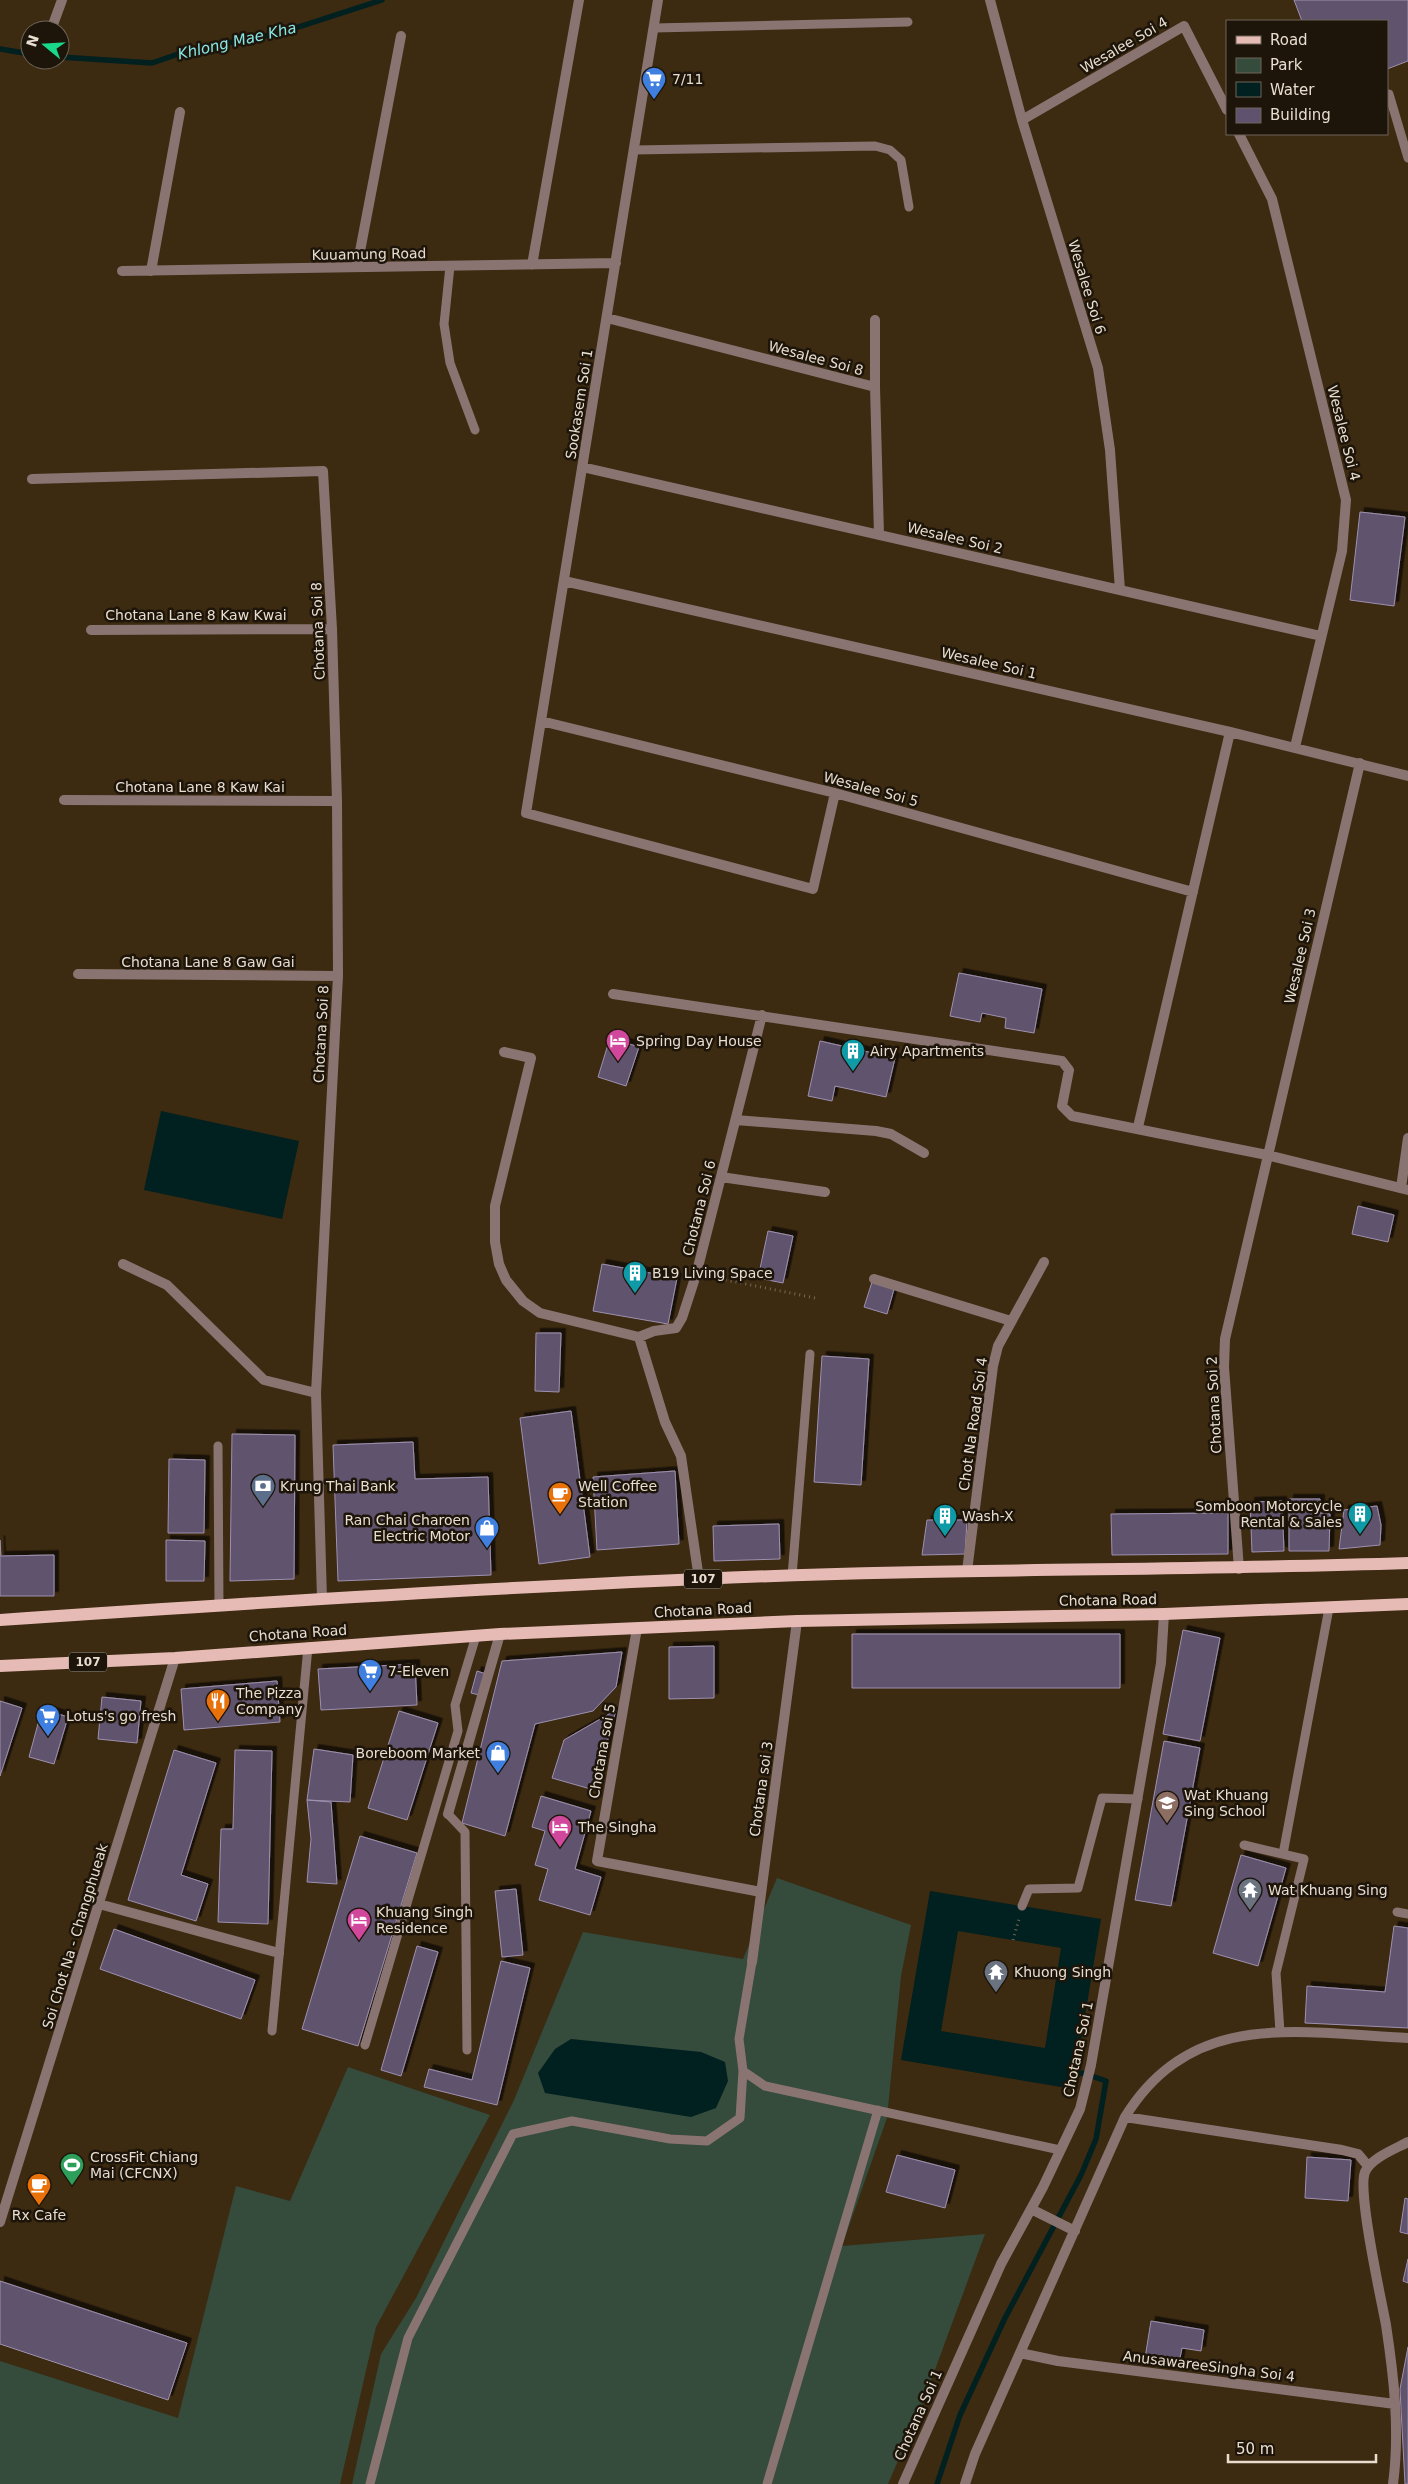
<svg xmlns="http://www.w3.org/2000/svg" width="1408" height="2484" font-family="'DejaVu Sans',sans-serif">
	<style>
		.green { fill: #354b3c }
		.water { fill: #012020; fill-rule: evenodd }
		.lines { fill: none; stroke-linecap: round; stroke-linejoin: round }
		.stream { stroke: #012020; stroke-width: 5.5 }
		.building { fill: #5e526e; stroke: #9e91b0; filter: url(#shadow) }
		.path { stroke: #796954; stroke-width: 3; stroke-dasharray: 1 4; stroke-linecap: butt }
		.lane { stroke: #8a7472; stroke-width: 9 }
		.street { stroke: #8a7472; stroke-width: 10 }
		.primary { stroke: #e6bab5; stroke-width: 12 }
		.labels { text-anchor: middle; stroke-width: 5; stroke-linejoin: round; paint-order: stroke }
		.shield { fill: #1d150a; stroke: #aba193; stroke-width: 1 }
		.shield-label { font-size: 12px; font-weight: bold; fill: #e8ddce }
		.street-label { font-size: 14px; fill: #e8ddce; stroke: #1d150a }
		.poi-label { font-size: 14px; fill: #e8ddce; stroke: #1d150a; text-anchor: start }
		.water-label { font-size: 15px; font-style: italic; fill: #88e8e8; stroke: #1d150a }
	</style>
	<defs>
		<filter id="shadow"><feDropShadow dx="4.5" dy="-4.5" stdDeviation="0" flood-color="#0009"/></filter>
	</defs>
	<rect width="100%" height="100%" fill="#3c2a11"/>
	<path class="green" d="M777 1878 911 1925 901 1976 887 2118 842 2246 985 2234 922 2405 888 2484H352L381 2354 416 2298 514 2100 583 1932 743 1959Z
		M348 2067 490 2115 376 2327 340 2484H0V2361L178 2418 236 2186 290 2201Z"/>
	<path class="water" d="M161 1111 299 1141 282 1219 144 1190Z
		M930 1891 1101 1919 1073 2089 901 2060ZM958 1931 1061 1948 1045 2048 941 2031Z
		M571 2039 701 2052 725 2062 728 2081 716 2108 691 2117 545 2093 538 2073 555 2049Z"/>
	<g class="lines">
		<path class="stream" d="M0 49 30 54
			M60 57 152 63 190 50 280 33 382 0
			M937 2484 960 2415 1005 2318 1081 2175 1096 2139 1106 2081 1083 2073 1076 2074"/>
	</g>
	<path class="building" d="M1294 0H1408V61L1387 69V21H1302Z
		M1360 512 1405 517 1394 606 1350 600Z
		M959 973 1042 989 1034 1033 1005 1028 1006 1018 982 1013 980 1022 950 1016Z
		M610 1038 639 1047 626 1086 598 1077Z
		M820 1041 895 1058 886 1097 835 1086 832 1101 808 1096Z
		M1358 1206 1394 1215 1388 1242 1352 1234Z
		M768 1231 793 1236 783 1283 758 1278Z
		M602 1264 677 1278 668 1324 593 1311Z
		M872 1282 894 1289 887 1314 864 1307Z
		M536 1333H561L559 1392 535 1391Z
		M822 1356 869 1359 861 1485 814 1482Z
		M571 1411 590 1557 539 1564 520 1418Z
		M232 1434 295 1435 294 1579 230 1581Z
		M413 1442 415 1479 488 1477 491 1575 338 1581 333 1445Z
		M169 1459 205 1460 204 1533H168Z
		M675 1471 679 1544 597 1550 593 1477Z
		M1289 1499H1320V1513L1330 1514 1329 1551H1289Z
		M1282 1501 1284 1551 1252 1552 1250 1502Z
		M1377 1506 1381 1525 1380 1545 1339 1549 1344 1510Z
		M1228 1513V1554L1112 1555 1111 1514Z
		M927 1520H967L965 1554 922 1555Z
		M779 1524 780 1559 714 1561 713 1526Z
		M0 1540 1 1556 54 1555V1596H0Z
		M166 1540 205 1541 204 1581H166Z
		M1183 1630 1220 1638 1200 1741 1163 1734Z
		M852 1634H1120V1688H852Z
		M714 1646V1698L669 1699V1647Z
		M622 1652 616 1687 593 1711 535 1724 505 1836 462 1823 502 1661Z
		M415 1664 417 1705 321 1710 318 1669Z
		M477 1671 486 1674 479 1695 471 1693Z
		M277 1681 280 1722 184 1730 181 1689Z
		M102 1697 141 1701 137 1743 98 1739Z
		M0 1701 22 1708 0 1776Z
		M42 1709 68 1717 54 1764 29 1757Z
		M616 1710 594 1790 552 1778 564 1740Z
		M399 1711 438 1723 407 1820 368 1808Z
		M1164 1741 1200 1748 1171 1906 1135 1900Z
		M314 1749 353 1755 350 1802 307 1800Z
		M174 1750 216 1763 181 1875 208 1884 196 1921 128 1900Z
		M235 1750 272 1751 268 1924 218 1922 221 1829H233Z
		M541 1796 591 1811 575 1869 601 1877 590 1915 539 1900 548 1869 535 1865 545 1831 532 1827Z
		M307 1800 331 1802 337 1884 307 1882 311 1839Z
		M360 1836 417 1853 358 2046 302 2029Z
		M1241 1855 1286 1868 1258 1966 1213 1953Z
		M516 1889 523 1955 502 1957 495 1891Z
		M1394 1926 1408 1928V2028L1305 2023 1307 1986 1385 1992Z
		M114 1929 255 1980 241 2019 100 1969Z
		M417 1946 438 1952 401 2076 381 2070Z
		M501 1961 530 1968 497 2105 424 2087 429 2069 472 2080Z
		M897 2155 955 2170 945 2208 886 2192Z
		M1307 2157 1351 2160 1348 2201 1305 2198Z
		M1405 2198 1408 2199V2234L1400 2232Z
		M1408 2259V2283L1403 2281Z
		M0 2281 187 2343 168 2400 0 2344Z
		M1151 2321 1204 2330 1201 2351 1182 2348 1179 2363 1145 2358Z
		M1408 2347V2484H1405L1400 2389Z"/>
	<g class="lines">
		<path class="path" d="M711 1277 815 1298
			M1013 1940 1019 1919"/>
		<path class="lane" d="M654 28 908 22
			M1389 94 1408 158
			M634 150 875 146 890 150 901 160 909 207
			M450 266 444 324 450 363 475 430
			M218 1446 219 1606
			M792 1576 810 1354
			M448 1814 465 1832 467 2050
			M1244 1845 1304 1859 1276 1973 1280 2032
			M1283 1854 1329 1608
			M1022 1906 1029 1889 1078 1888 1102 1798 1138 1799
			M1397 1912 1408 1914
			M752 1962 739 2039 743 2071 765 2086 1060 2150
			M272 2031 308 1647
			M365 2045 458 1731 455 1705 476 1636
			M370 2484 408 2338 513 2134 572 2121 670 2139 707 2141 740 2118 743 2071
			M767 2484 878 2110"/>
		<path class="street" d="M658 0 526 813 813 889 835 793
			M990 0 1022 120 1098 368 1110 450 1120 590
			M51 30 62 0
			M1022 120 1184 26 1227 110
			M1239 134 1272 199 1346 500 1342 551 1295 747
			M532 265 579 0
			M357 267 401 36
			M122 271 616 263
			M151 271 180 112
			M607 318 875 387 879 535
			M875 320V387
			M582 467 1321 636
			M32 479 323 471 332 629 337 801 338 976 316 1393 322 1599
			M564 581 1230 732 1408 776
			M91 630 332 629
			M541 721 835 793 1193 892
			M64 800 337 801
			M78 974 338 976
			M613 994 1062 1061 1069 1070 1062 1106 1072 1116 1267 1155 1408 1190
			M504 1052 531 1058 495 1206V1242L499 1264 506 1280 523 1301 540 1313 639 1337
			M736 1120 876 1131 891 1134 924 1153
			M1138 1127 1230 732
			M721 1177 825 1192
			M1401 1188 1408 1138
			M123 1264 167 1285 264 1380 316 1393
			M874 1279 1011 1321
			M1239 1569 1224 1367 1225 1339 1360 763
			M967 1571 993 1366 998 1346 1044 1262
			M699 1579 681 1456 665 1422 639 1337 654 1331 676 1328 682 1318 696 1275 762 1015
			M637 1628 597 1861 761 1892
			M448 1814 500 1634
			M99 1904 279 1953
			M752 1962 797 1621
			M1125 2117 1342 2150 1358 2154 1368 2166
			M1031 2209 1075 2231
			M0 2222 175 1658
			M1020 2353 1058 2361 1395 2404
			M903 2484 1001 2264 1043 2187 1080 2109 1091 2065 1161 1663 1164 1614
			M965 2484 975 2454 1125 2117C1192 2008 1299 2033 1408 2038
			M1393 2484C1400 2432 1394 2377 1386 2325 1381 2298 1357 2191 1365 2172 1371 2158 1395 2149 1408 2142"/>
		<path class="primary" d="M0 1620C233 1604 466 1589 700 1579 936 1568 1172 1571 1408 1563
			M0 1666 175 1658 500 1634 797 1621 1164 1614 1408 1604"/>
	</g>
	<defs>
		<symbol id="supermarket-pin" viewBox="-11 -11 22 30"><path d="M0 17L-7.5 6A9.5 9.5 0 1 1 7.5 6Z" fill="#3f7fe0" stroke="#1d150a"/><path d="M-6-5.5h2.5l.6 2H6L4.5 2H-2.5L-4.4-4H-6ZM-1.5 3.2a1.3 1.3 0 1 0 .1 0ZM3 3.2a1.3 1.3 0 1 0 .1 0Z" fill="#fff"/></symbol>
		<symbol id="hotel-pin" viewBox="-11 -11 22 30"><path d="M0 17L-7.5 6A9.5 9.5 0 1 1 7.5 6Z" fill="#d1479c" stroke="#1d150a"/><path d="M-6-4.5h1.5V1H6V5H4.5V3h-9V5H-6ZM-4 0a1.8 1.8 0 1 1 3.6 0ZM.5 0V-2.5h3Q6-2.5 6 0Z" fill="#fff"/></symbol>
		<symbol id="building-pin" viewBox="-11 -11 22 30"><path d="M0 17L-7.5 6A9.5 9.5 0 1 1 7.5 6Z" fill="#0f9aa8" stroke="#1d150a"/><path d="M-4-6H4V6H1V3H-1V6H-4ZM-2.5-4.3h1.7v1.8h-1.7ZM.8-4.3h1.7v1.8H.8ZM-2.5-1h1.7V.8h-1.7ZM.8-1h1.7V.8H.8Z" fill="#fff"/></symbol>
		<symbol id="bank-pin" viewBox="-11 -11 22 30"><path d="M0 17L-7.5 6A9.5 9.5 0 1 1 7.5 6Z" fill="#5c6f8a" stroke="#1d150a"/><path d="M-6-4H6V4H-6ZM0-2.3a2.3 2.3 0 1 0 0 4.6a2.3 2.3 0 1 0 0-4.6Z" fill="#fff"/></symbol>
		<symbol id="cafe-pin" viewBox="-11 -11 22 30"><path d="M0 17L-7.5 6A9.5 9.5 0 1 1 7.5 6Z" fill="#e8710a" stroke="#1d150a"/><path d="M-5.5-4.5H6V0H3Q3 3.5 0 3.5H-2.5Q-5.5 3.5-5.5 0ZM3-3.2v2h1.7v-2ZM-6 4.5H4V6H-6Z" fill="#fff"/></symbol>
		<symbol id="shop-pin" viewBox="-11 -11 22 30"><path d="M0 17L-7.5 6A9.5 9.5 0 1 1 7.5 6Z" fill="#3f7fe0" stroke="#1d150a"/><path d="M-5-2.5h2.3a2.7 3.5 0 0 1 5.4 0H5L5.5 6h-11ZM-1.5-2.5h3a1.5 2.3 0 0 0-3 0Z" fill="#fff"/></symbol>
		<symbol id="restaurant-pin" viewBox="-11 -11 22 30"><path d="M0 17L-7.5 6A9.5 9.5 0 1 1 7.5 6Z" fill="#e8710a" stroke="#1d150a"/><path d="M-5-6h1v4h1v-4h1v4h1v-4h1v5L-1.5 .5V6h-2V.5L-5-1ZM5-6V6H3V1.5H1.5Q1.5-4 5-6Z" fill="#fff"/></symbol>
		<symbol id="school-pin" viewBox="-11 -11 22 30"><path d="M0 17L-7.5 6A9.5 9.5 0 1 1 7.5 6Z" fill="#8d6e63" stroke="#1d150a"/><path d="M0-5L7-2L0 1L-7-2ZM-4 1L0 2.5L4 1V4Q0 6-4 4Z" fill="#fff"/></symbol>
		<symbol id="temple-pin" viewBox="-11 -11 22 30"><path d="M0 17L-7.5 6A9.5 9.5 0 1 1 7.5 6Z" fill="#6b7280" stroke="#1d150a"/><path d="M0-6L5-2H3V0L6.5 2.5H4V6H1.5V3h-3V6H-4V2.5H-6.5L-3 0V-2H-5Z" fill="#fff"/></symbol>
		<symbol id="stadium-pin" viewBox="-11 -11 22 30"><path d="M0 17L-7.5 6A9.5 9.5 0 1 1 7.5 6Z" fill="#2e9e5b" stroke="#1d150a"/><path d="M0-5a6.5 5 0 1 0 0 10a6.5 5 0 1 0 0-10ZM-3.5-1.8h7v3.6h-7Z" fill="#fff"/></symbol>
	</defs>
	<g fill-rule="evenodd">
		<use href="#supermarket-pin" x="640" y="65" width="28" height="38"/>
		<use href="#hotel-pin" x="604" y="1027" width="28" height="38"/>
		<use href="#building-pin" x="839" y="1037" width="28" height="38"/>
		<use href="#building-pin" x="621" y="1259" width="28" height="38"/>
		<use href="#bank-pin" x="249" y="1472" width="28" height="38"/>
		<use href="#cafe-pin" x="546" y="1480" width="28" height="38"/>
		<use href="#building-pin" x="1346" y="1500" width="28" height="38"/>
		<use href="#building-pin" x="931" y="1502" width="28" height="38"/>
		<use href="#shop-pin" x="473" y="1514" width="28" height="38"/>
		<use href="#supermarket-pin" x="356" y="1657" width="28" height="38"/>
		<use href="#restaurant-pin" x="204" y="1687" width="28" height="38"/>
		<use href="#supermarket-pin" x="34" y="1702" width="28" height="38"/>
		<use href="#shop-pin" x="484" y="1739" width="28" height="38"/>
		<use href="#school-pin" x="1153" y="1789" width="28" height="38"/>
		<use href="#hotel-pin" x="546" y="1813" width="28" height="38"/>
		<use href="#temple-pin" x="1236" y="1876" width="28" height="38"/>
		<use href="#hotel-pin" x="345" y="1906" width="28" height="38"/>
		<use href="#temple-pin" x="982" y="1958" width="28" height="38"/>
		<use href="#stadium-pin" x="58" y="2151" width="28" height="38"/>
		<use href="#cafe-pin" x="25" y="2171" width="28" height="38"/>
	</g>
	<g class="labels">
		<g class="shield">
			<rect x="684" y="1569.5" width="38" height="19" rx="4"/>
			<rect x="69" y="1652.5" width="38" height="19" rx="4"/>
		</g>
		<g class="shield-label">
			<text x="703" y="1583">107</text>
			<text x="88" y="1666">107</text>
		</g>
		<g class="street-label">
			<text transform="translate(1124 45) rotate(-30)" y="5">Wesalee Soi 4</text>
			<text transform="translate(369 254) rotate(-1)" y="5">Kuuamung Road</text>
			<text transform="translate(1087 287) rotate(73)" y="5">Wesalee Soi 6</text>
			<text transform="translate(816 358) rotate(15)" y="5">Wesalee Soi 8</text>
			<text transform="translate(579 404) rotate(-81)" y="5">Sookasem Soi 1</text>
			<text transform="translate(1344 433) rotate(76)" y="5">Wesalee Soi 4</text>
			<text transform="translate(955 538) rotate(13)" y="5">Wesalee Soi 2</text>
			<text x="196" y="620">Chotana Lane 8 Kaw Kwai</text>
			<text transform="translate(318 631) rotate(-92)" y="5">Chotana Soi 8</text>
			<text transform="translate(989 663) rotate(13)" y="5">Wesalee Soi 1</text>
			<text x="200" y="792">Chotana Lane 8 Kaw Kai</text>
			<text transform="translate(871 789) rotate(15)" y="5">Wesalee Soi 5</text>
			<text transform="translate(1300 956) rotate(-77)" y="5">Wesalee Soi 3</text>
			<text x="208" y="967">Chotana Lane 8 Gaw Gai</text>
			<text transform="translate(321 1034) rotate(-87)" y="5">Chotana Soi 8</text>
			<text transform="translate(699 1208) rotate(-76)" y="5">Chotana Soi 6</text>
			<text transform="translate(1214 1405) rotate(-93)" y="5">Chotana Soi 2</text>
			<text transform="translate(973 1424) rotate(-82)" y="5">Chot Na Road Soi 4</text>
			<text transform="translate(1108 1600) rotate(-1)" y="5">Chotana Road</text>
			<text transform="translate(703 1610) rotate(-3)" y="5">Chotana Road</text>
			<text transform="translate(298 1633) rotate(-4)" y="5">Chotana Road</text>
			<text transform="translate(602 1751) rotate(-80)" y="5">Chotana soi 5</text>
			<text transform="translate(761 1789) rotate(-82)" y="5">Chotana soi 3</text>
			<text transform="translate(75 1936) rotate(-73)" y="5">Soi Chot Na - Changphueak</text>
			<text transform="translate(1078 2049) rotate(-78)" y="5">Chotana Soi 1</text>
			<text transform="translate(1209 2366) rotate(7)" y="5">AnusawareeSingha Soi 4</text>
			<text transform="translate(918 2415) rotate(-66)" y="5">Chotana Soi 1</text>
		</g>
		<g class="poi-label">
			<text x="672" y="84">7/11</text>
			<text x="636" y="1046">Spring Day House</text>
			<text x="870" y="1056">Airy Apartments</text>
			<text x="652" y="1278">B19 Living Space</text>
			<text x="280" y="1491">Krung Thai Bank</text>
			<text x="578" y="1491">Well Coffee<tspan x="578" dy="16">Station</tspan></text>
			<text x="1342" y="1511" text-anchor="end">Somboon Motorcycle<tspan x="1342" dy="16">Rental &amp; Sales</tspan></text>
			<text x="962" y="1521">Wash-X</text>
			<text x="470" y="1525" text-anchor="end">Ran Chai Charoen<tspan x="470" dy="16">Electric Motor</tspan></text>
			<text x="388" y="1676">7-Eleven</text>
			<text x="236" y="1698">The Pizza<tspan x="236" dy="16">Company</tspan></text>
			<text x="66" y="1721">Lotus's go fresh</text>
			<text x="480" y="1758" text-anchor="end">Boreboom Market</text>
			<text x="1184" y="1800">Wat Khuang<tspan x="1184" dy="16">Sing School</tspan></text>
			<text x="578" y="1832">The Singha</text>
			<text x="1268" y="1895">Wat Khuang Sing</text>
			<text x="376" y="1917">Khuang Singh<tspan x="376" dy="16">Residence</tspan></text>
			<text x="1014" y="1977">Khuong Singh</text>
			<text x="90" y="2162">CrossFit Chiang<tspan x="90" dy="16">Mai (CFCNX)</tspan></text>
			<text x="39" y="2220" text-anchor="middle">Rx Cafe</text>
		</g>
		<g class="water-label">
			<text transform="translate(237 41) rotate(-13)" y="5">Khlong Mae Kha</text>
		</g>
	</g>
	<rect x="1226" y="20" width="162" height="115" fill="#1d150a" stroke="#6e6558"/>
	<rect x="1236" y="36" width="25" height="8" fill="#e6bab5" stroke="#6e6558"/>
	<text x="1270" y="45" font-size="15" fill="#e8ddce">Road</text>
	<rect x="1236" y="58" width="25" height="15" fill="#354b3c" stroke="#6e6558"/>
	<text x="1270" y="70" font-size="15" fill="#e8ddce">Park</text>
	<rect x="1236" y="82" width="25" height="15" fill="#012020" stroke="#6e6558"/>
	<text x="1270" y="95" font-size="15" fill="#e8ddce">Water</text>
	<rect x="1236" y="108" width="25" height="15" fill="#5e526e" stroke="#6e6558"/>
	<text x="1270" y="120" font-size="15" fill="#e8ddce">Building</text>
	<g transform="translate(45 45) rotate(288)"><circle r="24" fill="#1d150a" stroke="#6e6558"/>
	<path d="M0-4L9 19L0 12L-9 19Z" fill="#19d988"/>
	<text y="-8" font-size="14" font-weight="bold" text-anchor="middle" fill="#e8ddce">N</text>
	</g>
	<path d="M1228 2454v8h148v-8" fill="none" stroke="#e8ddce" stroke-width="2.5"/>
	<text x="1236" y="2454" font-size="15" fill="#e8ddce" stroke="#1d150a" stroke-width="4" paint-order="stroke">50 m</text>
</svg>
